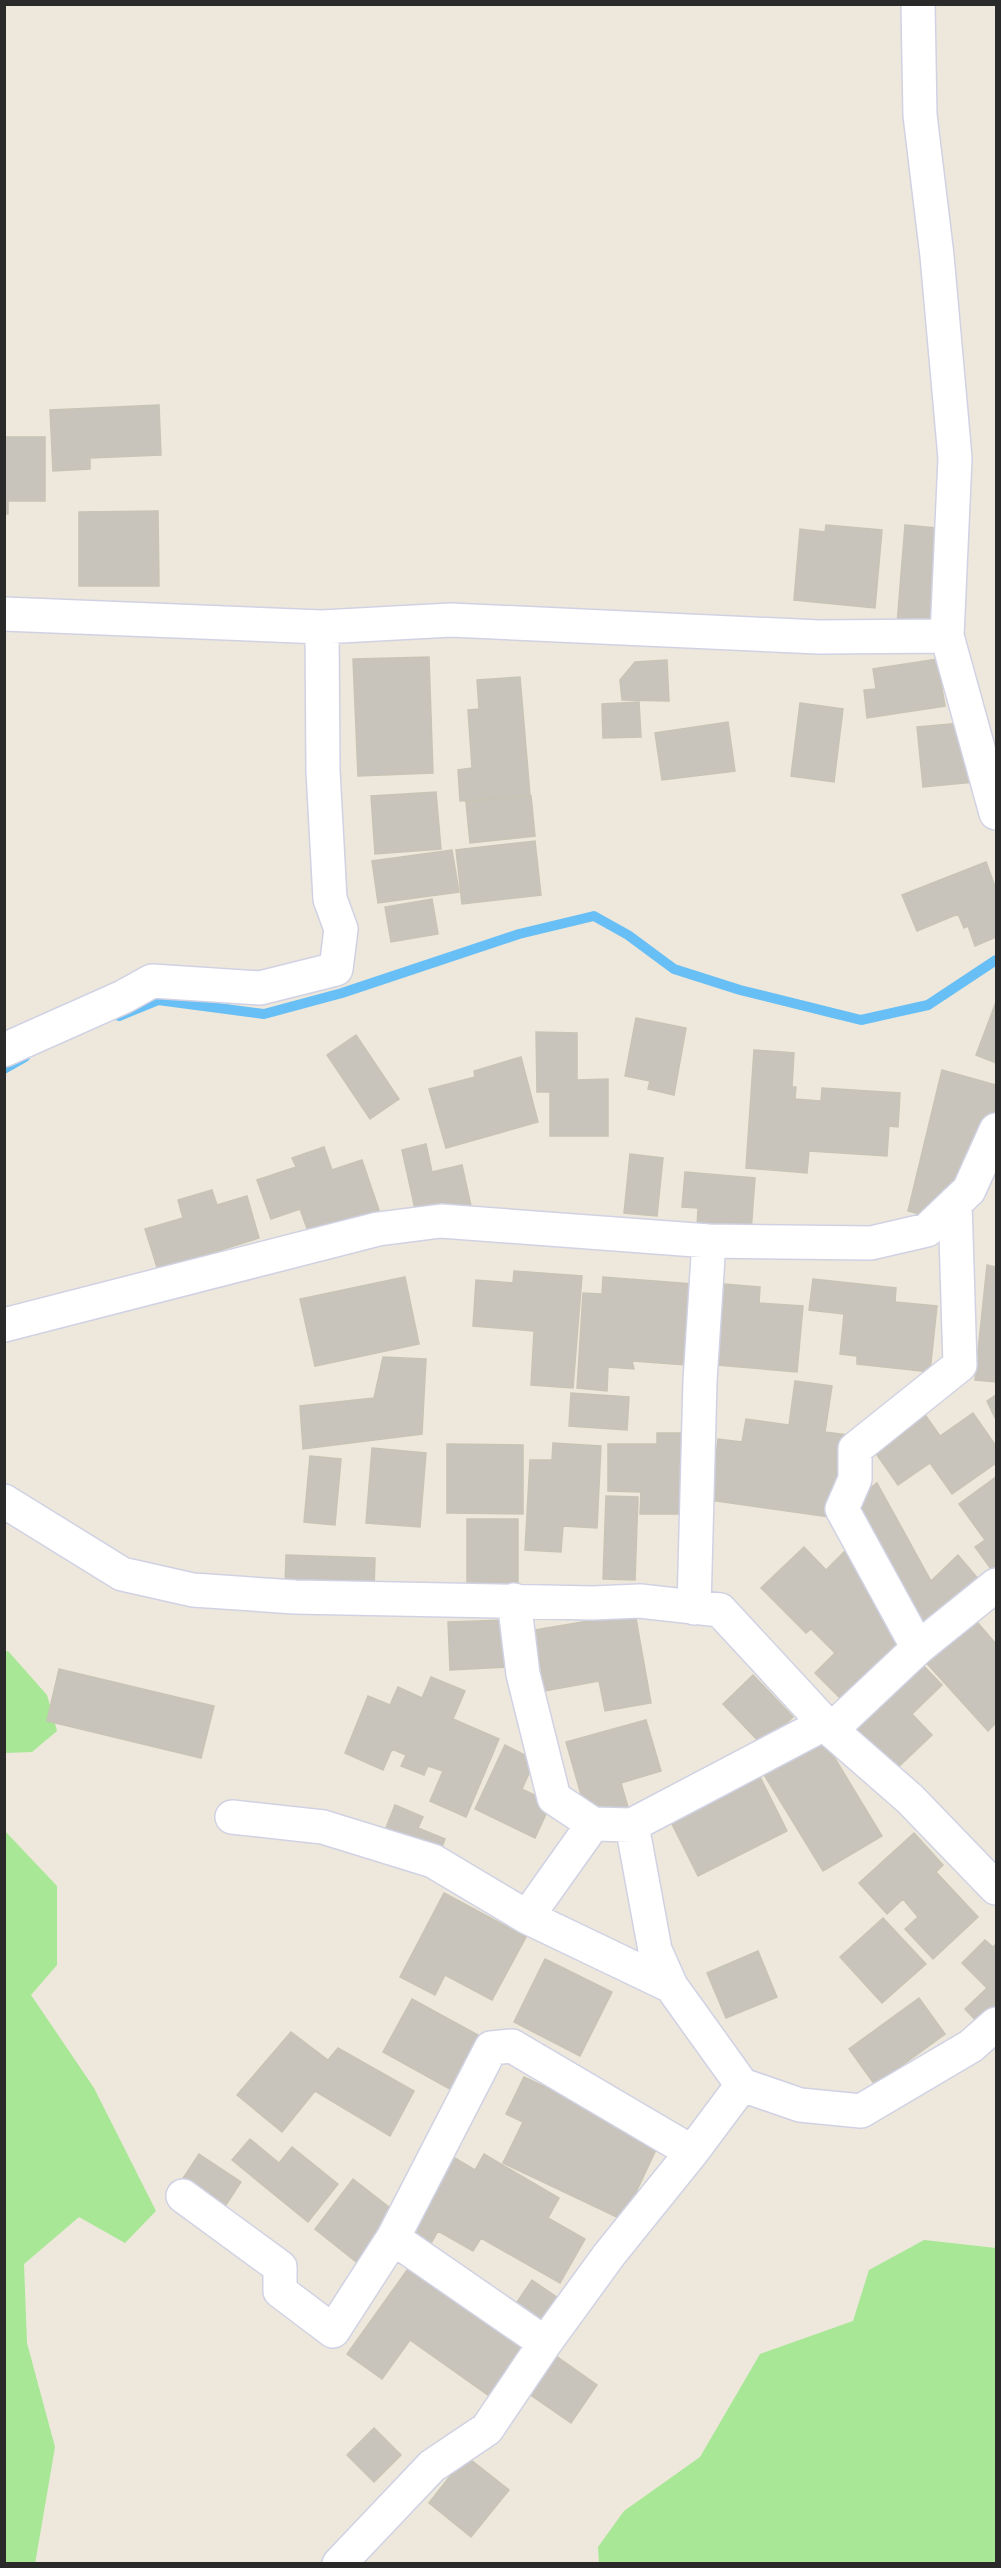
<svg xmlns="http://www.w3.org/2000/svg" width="1001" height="2568" font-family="'Open Sans',sans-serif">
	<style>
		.green { fill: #a7e795 }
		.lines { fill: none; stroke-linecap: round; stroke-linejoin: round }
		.stream { stroke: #68bff5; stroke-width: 10 }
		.building { fill: #c8c4bb; stroke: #c8c4b5; stroke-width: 1.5 }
		.minor-casing { stroke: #d0d2e4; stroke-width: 36 }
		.minor { stroke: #fff; stroke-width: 33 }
	</style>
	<rect width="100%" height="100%" fill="#ede8db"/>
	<path class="green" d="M8 1651 47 1695 57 1731 32 1752 5 1753 4 1652Z
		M4 1830 57 1886V1965L31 1995 94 2088 156 2211 125 2243 79 2217 24 2264 27 2343 55 2447 35 2564 4 2563Z
		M924 2240 996 2248V2563H599L598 2547 624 2511 700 2457 760 2354 853 2321 869 2270Z"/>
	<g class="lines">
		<path class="stream" d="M119 1016 158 1000 264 1014 342 993 519 934 594 916 628 935 674 969 740 990 861 1020 928 1005 996 960
			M4 1069 25 1057"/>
	</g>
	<path class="building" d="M159 405 161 455 90 458V469L53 471 50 410Z
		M4 437H45V501H8V514H4Z
		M158 511 159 586H79V512Z
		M826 525 882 530 875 608 794 600 800 529 825 532Z
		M905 525 946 529 937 628 897 624Z
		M429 657 433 773 358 776 353 659Z
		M937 659 945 706 867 718 864 690 876 689 873 669Z
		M667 660 669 701 622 700 620 680 635 662Z
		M520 677 530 795 460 801 458 770 472 768 468 710 479 709 477 680Z
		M639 702 641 737 603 738 602 704Z
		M800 703 843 709 834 782 791 776Z
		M728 722 735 771 662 780 655 733Z
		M962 723 974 782 923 787 917 727Z
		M436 792 441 849 375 854 371 796Z
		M531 796 535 836 470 843 466 802Z
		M535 841 541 895 462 904 456 850Z
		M452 850 459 892 378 903 372 861Z
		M986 862 996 889V937L975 946 968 926 964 928 958 914 917 931 902 895Z
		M432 899 438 934 391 942 385 907Z
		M996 1002V1063L976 1055Z
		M636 1018 686 1028 674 1095 648 1089 650 1081 625 1076Z
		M536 1032 577 1033V1080L608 1079V1136H550V1092H537Z
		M356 1035 399 1099 370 1119 327 1055Z
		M754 1050 794 1053 792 1087H796L795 1099 821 1101 822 1088 900 1093 898 1127 889 1126 887 1156 809 1151 807 1173 746 1168Z
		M521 1057 538 1122 446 1148 429 1089 475 1077 474 1071Z
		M942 1070 996 1085V1107L967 1187 934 1218 908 1211Z
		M426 1144 432 1172 462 1165 471 1206 417 1218 402 1150Z
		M324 1147 332 1170 362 1160 379 1210 309 1234 300 1209 271 1219 257 1180 296 1167 292 1158Z
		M630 1154 663 1158 657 1216 624 1213Z
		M685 1172 755 1178 751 1232 697 1228 698 1208 682 1207Z
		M212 1190 217 1205 247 1196 259 1238 205 1255 207 1263 160 1277 145 1229 183 1218 178 1200Z
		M987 1265 996 1267V1382L975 1380Z
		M514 1271 582 1276 573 1388 531 1385 534 1331 473 1326 476 1280 513 1283Z
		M405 1277 419 1344 315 1366 300 1299Z
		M603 1277 693 1284 687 1365 632 1361 634 1369 608 1367 607 1391 577 1388 583 1293 602 1294Z
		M813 1279 896 1288 895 1302 937 1306 930 1372 857 1364V1356L840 1354 844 1314 809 1310Z
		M723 1284 760 1287 759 1303 803 1306 797 1372 717 1365Z
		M383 1357 426 1359 422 1434 303 1449 300 1406 374 1398Z
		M795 1381 832 1386 825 1432 847 1435 836 1518 710 1500 718 1439 742 1442 746 1419 789 1425Z
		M571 1393 629 1397 627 1430 569 1426Z
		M996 1395V1420L987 1401Z
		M921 1409 940 1436 973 1413 996 1446V1463L952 1494 930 1463 898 1485 870 1445Z
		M657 1433H690L681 1514H640L641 1492 608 1491V1444H657Z
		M553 1443 601 1446 597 1528 563 1526 561 1552 525 1550 530 1460H552Z
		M447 1444 523 1445V1514L447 1513Z
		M372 1448 426 1453 420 1527 366 1523Z
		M310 1456 341 1459 335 1525 304 1522Z
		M996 1477V1572L994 1573 975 1547 985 1540 959 1504Z
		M877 1483 931 1581 958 1555 980 1581 920 1637 847 1506Z
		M606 1496 638 1497 635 1580 603 1579Z
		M467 1519H518V1587L467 1586Z
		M804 1547 826 1570 845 1551 872 1578 907 1639 843 1701 815 1673 835 1653 811 1629 806 1633 761 1588Z
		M286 1555 375 1558 374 1590 285 1587Z
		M635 1613 651 1703 605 1711 599 1681 545 1691 534 1630Z
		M971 1615 996 1644V1723L988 1731 922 1658Z
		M506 1620 508 1667 450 1670 448 1622Z
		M919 1661 942 1685 912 1714 932 1735 890 1775 847 1730Z
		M59 1669 214 1706 201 1758 47 1721Z
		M753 1675 793 1717 763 1746 723 1704Z
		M431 1677 465 1691 453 1719 499 1739 466 1817 430 1801 443 1771 428 1766 424 1775 401 1766 406 1755 392 1749 383 1770 345 1753 368 1696 390 1705 398 1687 422 1698Z
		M646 1720 661 1771 621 1783 628 1807 588 1819 566 1742Z
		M822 1737 882 1836 823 1871 763 1773Z
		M505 1745 535 1760 522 1789 551 1803 535 1838 475 1809Z
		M760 1777 787 1831 698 1876 671 1822Z
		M395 1805 423 1817 418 1828 445 1839 437 1860 382 1838Z
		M914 1833 943 1865 936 1872 978 1917 933 1959 905 1929 918 1917 903 1899 887 1914 859 1883Z
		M444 1893 526 1937 492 2000 445 1975 435 1995 400 1977Z
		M883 1918 926 1964 882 2003 840 1957Z
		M985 1940 993 1947 996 1944V2017L984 2029 965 2009 987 1988 962 1963Z
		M758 1951 777 1997 726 2018 707 1973Z
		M545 1959 612 1992 580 2056 514 2022Z
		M919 1998 945 2034 875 2085 849 2049Z
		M412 1999 487 2040 457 2093 383 2052Z
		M291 2032 328 2060 338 2048 414 2091 390 2136 315 2091 282 2132 237 2095Z
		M524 2077 660 2141 623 2220 503 2163 523 2122 506 2114Z
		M250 2139 279 2163 292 2147 338 2184 308 2222 232 2160Z
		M199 2154 241 2182 222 2211 180 2183Z
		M448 2154 475 2170 484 2154 559 2198 548 2218 585 2239 560 2283 481 2238 473 2251 438 2231 428 2249 402 2234Z
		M353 2179 399 2215 360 2265 315 2229Z
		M410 2266 532 2342 492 2398 410 2340 382 2379 347 2354Z
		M532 2280 558 2298 538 2327 513 2308Z
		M549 2351 597 2385 571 2423 522 2389Z
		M374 2428 401 2455 374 2482 347 2455Z
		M466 2456 509 2490 471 2537 429 2503Z"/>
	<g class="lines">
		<defs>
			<path id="minor" d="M918 4 920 115 937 256 955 458 947 636 996 813
				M4 614 322 627 451 620 819 637 947 636
				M4 1050 123 997 152 981 260 988 336 969 341 929 330 899 323 771 322 627
				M4 1325 378 1229 441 1221 709 1241 871 1243 927 1230 969 1190 996 1130
				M4 1501 122 1574 193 1590 295 1597 593 1603 640 1601 720 1610 831 1730 910 1799 996 1888
				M514 1600 523 1674 554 1798 593 1824 632 1825 826 1723
				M694 1608 700 1381 709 1241
				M918 1648 842 1509 855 1479V1449L960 1365 955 1203
				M831 1730 918 1648 996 1585
				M232 1817 323 1827 433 1861 527 1917 593 1824
				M632 1825 655 1950 671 1986 742 2085 800 2105 861 2111 971 2046 996 2024
				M527 1917 671 1986
				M183 2196 280 2267V2291L333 2331 393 2238 545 2343
				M393 2238 491 2048 512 2046 692 2152
				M339 2564 432 2466 487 2429 545 2343 609 2255 692 2152 742 2085"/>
		</defs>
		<use href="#minor" class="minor-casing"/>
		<use href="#minor" class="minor"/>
	</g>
	<rect width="1001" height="2568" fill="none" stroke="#2a2a2a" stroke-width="12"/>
</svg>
